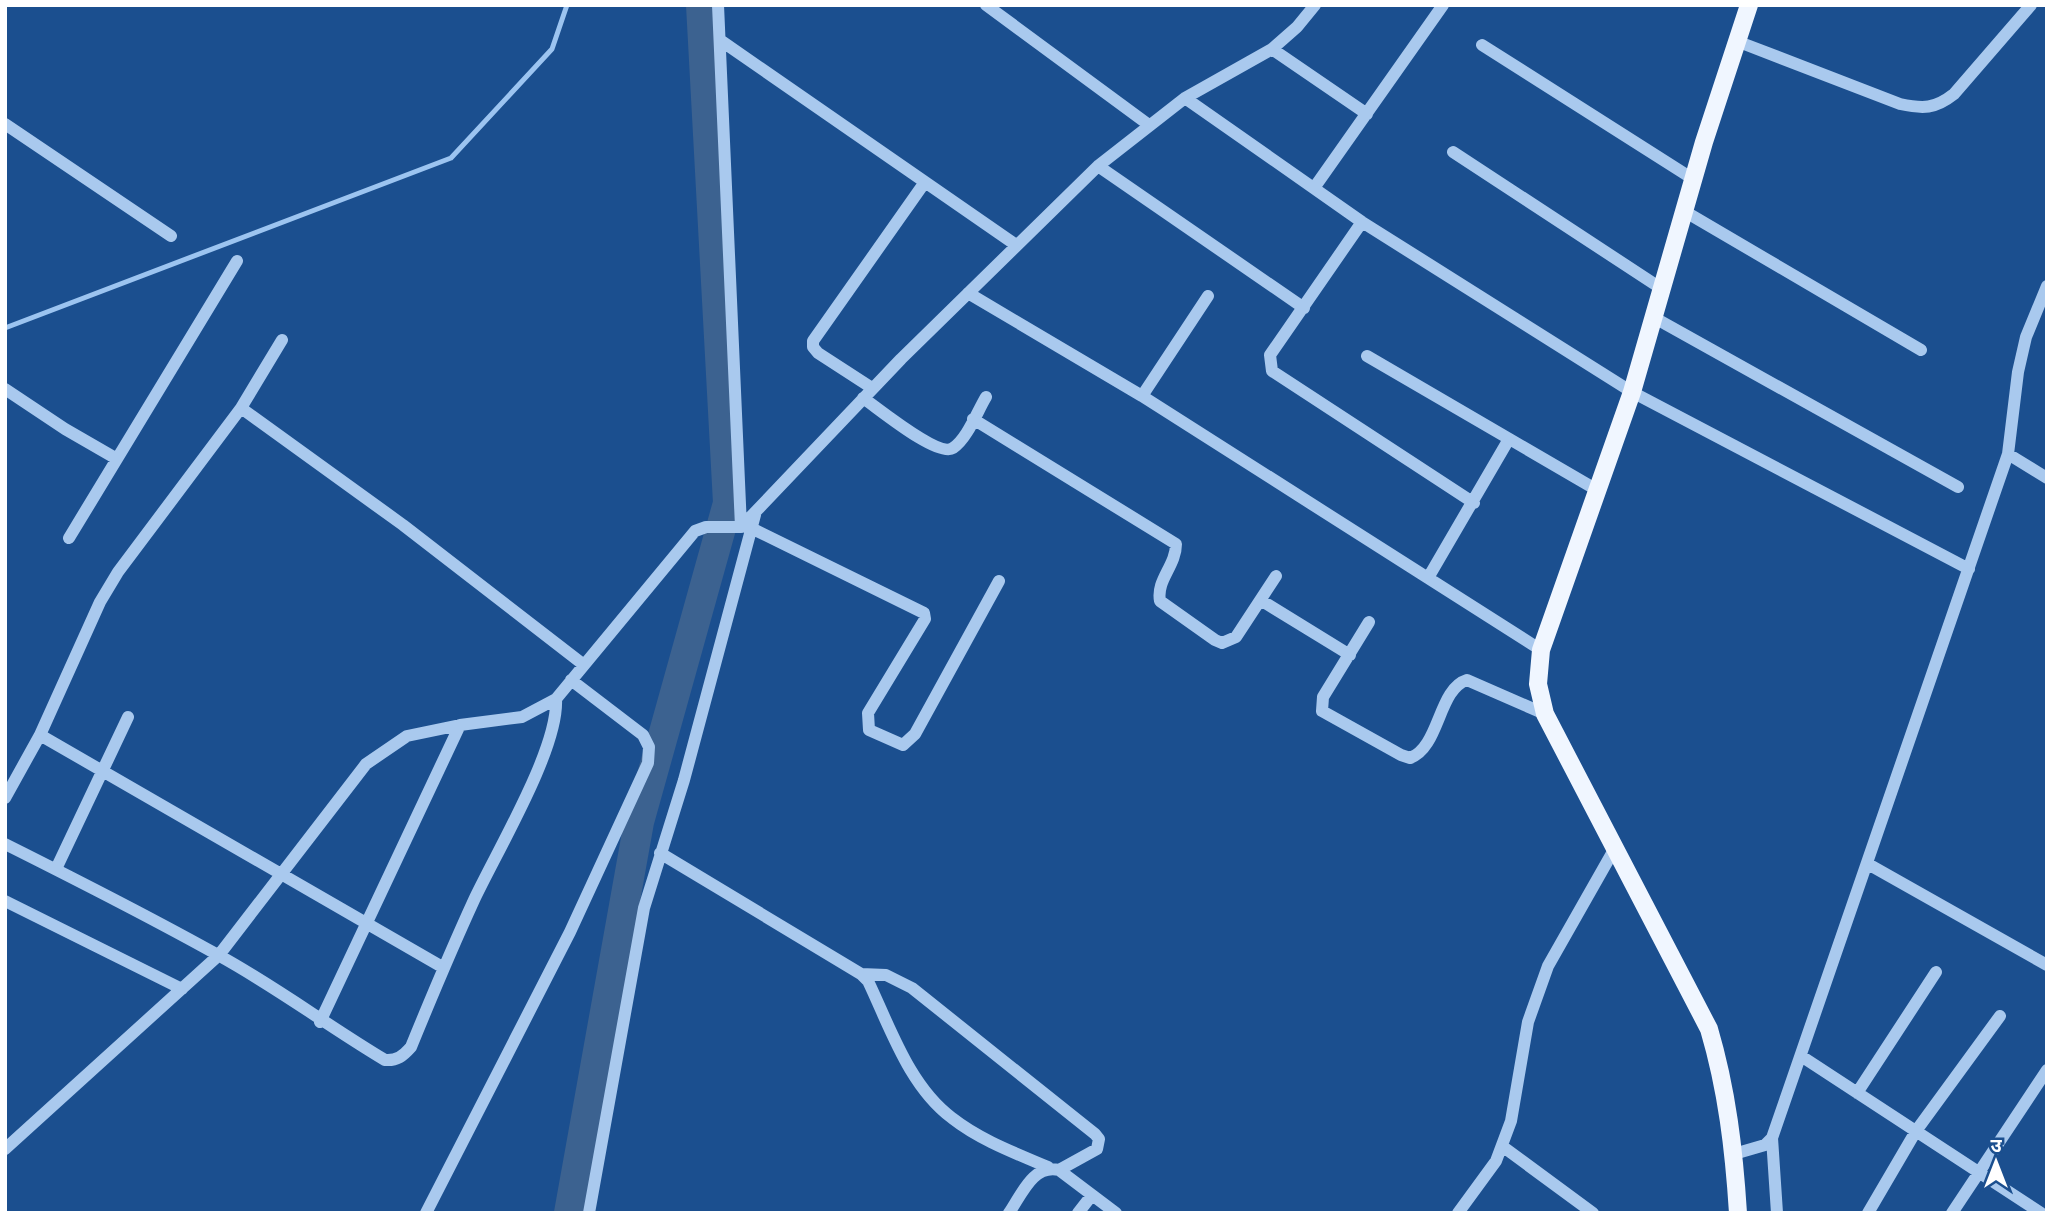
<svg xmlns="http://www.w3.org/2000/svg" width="2052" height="1218" font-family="Inter,'Noto Sans Devanagari',sans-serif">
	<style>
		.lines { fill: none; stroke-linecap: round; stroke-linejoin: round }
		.stream { stroke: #9cc4f0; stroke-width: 5 }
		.river { stroke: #3c6290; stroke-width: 30 }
		.minor { stroke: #a9c9ee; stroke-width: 12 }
		.major { stroke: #f0f6ff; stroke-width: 18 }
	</style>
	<rect width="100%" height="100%" fill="#1b4f8f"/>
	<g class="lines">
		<path class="stream" d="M5 328 451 158 552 49 567 5"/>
		<path class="river" d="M569 1213 639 822 728 503 701 5"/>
		<path class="minor" d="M718 5 741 527
			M986 5 1149 125
			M720 40 1016 245
			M1739 42 1900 104C1923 109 1935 109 1954 94L2031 5
			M1482 45 1693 179
			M1272 49 1367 114
			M1185 98 1362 222 1632 392 1969 569
			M5 124 171 236
			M1453 152 1662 289
			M1098 166 1304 308
			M1314 188 1443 5
			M1684 211 1921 350
			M1362 222 1270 355 1272 371 1474 503
			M968 293 1142 396 1541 650
			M1653 317 1958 487
			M1367 356 1597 490
			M872 388 818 353 813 347V341L925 182
			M5 389 65 429 117 459
			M1142 396 1208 296
			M863 398C878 408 938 458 953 448 967 439 977 412 986 397
			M241 408 403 525 584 665
			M973 419 1176 544C1176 566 1156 580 1160 601L1215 640 1222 643 1236 637 1276 576
			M2008 454 2047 478
			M751 528 924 613 925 619 868 713 869 730 903 745 915 734 999 581
			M69 538 237 261
			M1428 578 1509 439
			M1262 601 1350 655
			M1369 622 1323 697 1322 711 1401 755 1410 758C1440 747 1438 689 1467 680L1545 714
			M40 735 444 968
			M5 798 40 735 100 602 118 572 241 408 282 340
			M5 844C77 880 148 916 218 955 275 986 328 1026 385 1060 397 1061 403 1056 411 1047 431 998 452 948 474 900 497 851 559 748 556 699
			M660 853 861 974 868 981C890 1027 909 1086 952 1118 980 1140 1015 1153 1048 1167
			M1868 864 2047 965
			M56 869 128 717
			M5 901 182 989
			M861 974 886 975 912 988 1095 1134 1099 1139 1097 1149 1059 1170
			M320 1022 460 725
			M1801 1056 2041 1213
			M1857 1093 1936 972
			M1772 1138 1777 1213
			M1502 1146 1593 1213
			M5 1149 219 955 366 764 407 736 460 725 522 717 556 699 695 531 706 527H741L901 359 1098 166 1185 98 1272 49 1297 27 1315 5
			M1734 1154 1765 1145 1772 1138 2008 454 2018 372 2026 337 2047 286
			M426 1213 570 932 648 763 649 747 643 735 571 680
			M589 1213 644 908 684 780 755 515
			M1009 1213C1022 1194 1033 1164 1059 1170L1116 1213
			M1078 1213 1092 1195
			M1458 1213 1496 1161 1511 1121 1528 1022 1548 966 1615 848
			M1868 1213 1916 1131 2000 1016
			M1952 1213 2047 1070"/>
		<path class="major" d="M1738 1213C1734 1150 1727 1090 1709 1029L1545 714 1538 684 1541 650 1632 392 1704 142 1749 5"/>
	</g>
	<rect width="2052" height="1218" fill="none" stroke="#ffffff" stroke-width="14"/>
	<g transform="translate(1996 1162)" stroke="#1b4f8f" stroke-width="5" paint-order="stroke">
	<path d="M0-5L12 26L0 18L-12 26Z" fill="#ffffff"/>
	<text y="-10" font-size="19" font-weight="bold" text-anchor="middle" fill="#ffffff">उ</text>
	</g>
</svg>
